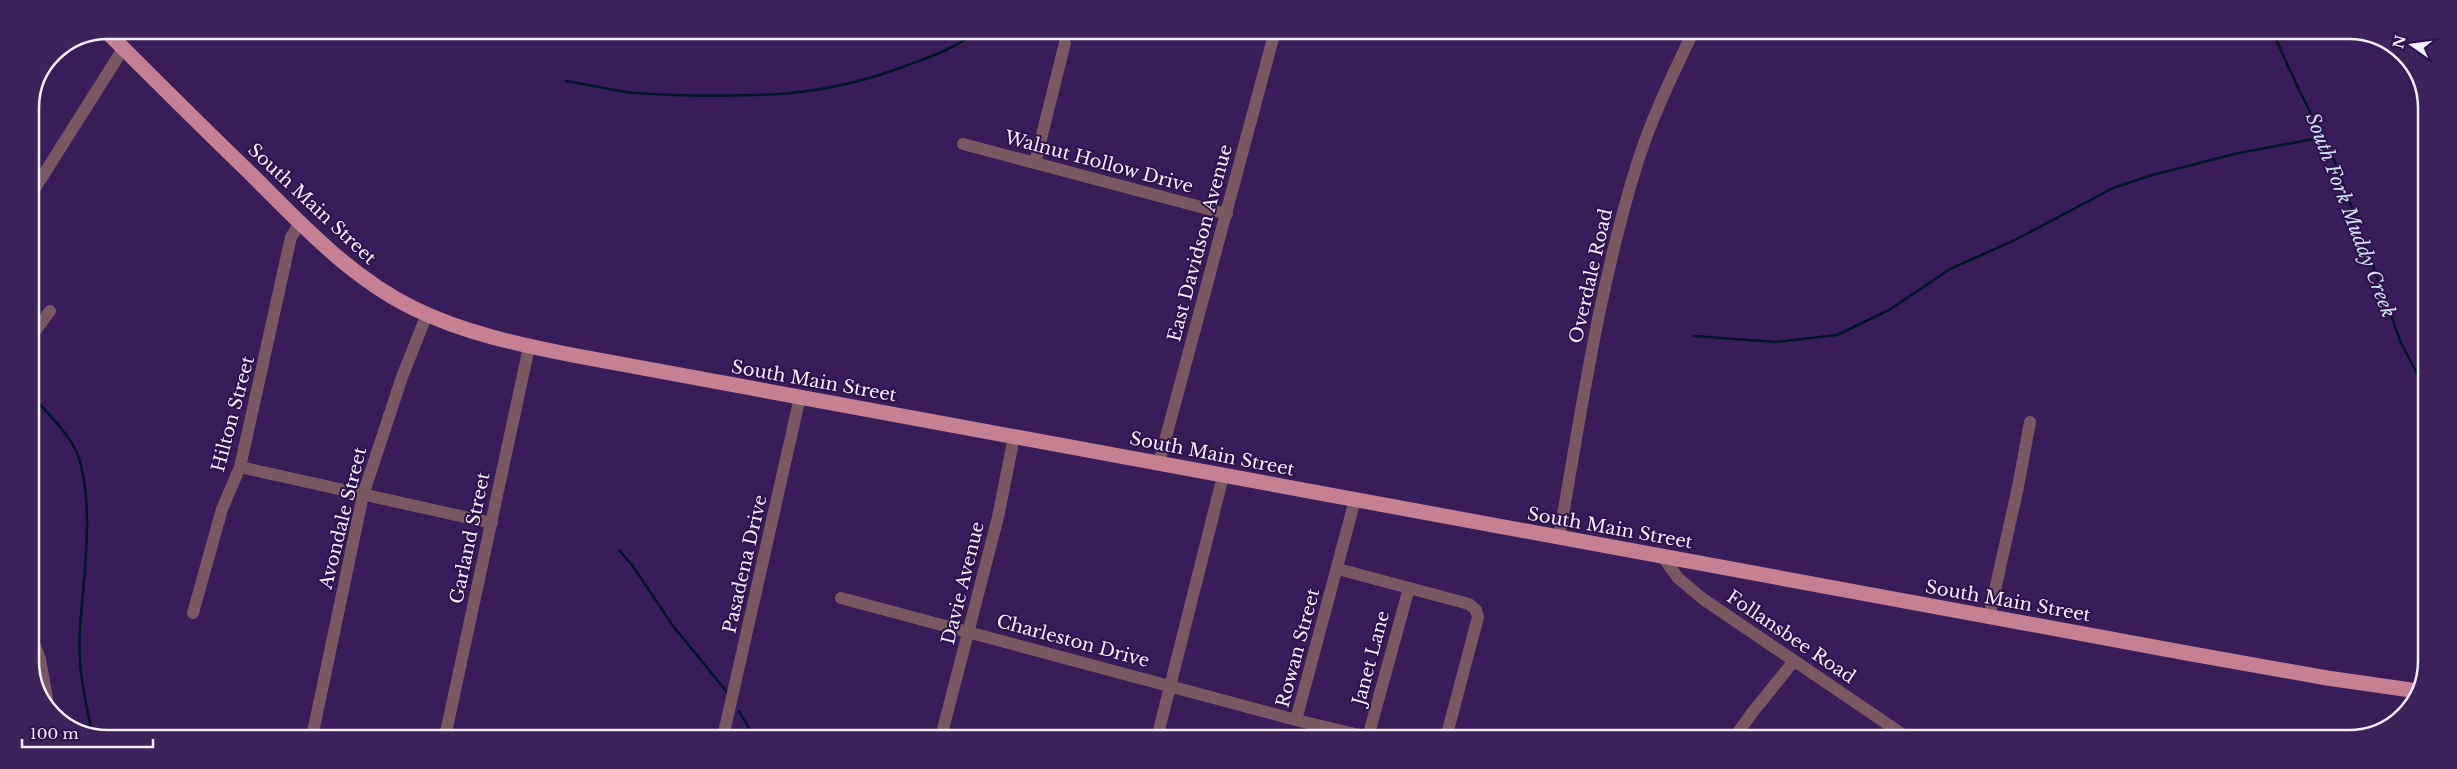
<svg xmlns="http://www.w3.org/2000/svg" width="2457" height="769" font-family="'Libre Baskerville',serif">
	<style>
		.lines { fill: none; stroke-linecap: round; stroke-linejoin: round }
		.stream { stroke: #001527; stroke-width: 2.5 }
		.minor { stroke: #7a5861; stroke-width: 12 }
		.major { stroke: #c58093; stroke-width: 15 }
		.labels { text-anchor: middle; stroke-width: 4; stroke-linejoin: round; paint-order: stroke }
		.street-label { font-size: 18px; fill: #f3eefc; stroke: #2e114c }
		.water-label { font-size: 19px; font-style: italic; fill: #cde1f0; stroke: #2e114c }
		.rim { fill: none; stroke: #f3eefc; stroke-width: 2.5 }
	</style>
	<rect width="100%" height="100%" fill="#381d58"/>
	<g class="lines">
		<path class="stream" d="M2273 33 2300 92 2321 133 2319 138
			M566 81C586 84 606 89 626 92 641 94 658 94 675 95 762 97 825 97 908 65 932 56 957 48 976 31
			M2319 138 2324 140 2335 162 2401 343 2418 375 2426 398
			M1694 336 1776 342 1837 335 1889 310 1950 269 2015 240 2113 188 2149 176 2234 154 2319 138
			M30 394C44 409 70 435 77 453 95 500 84 576 80 627 77 664 85 701 93 736
			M619 550 632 565 673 626 727 692
			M739 711 754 737"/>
		<path class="minor" d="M963 144 1227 214
			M1035 163 1065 43
			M30 196 123 49
			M30 338 50 311
			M1159 463 1275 31
			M240 467 492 523
			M1559 538C1581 413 1599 286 1637 164 1651 119 1673 74 1693 32
			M1663 557 1678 578 1703 599 1908 738
			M1338 569 1469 604 1476 610 1478 617 1446 738
			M841 598 1296 720 1372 738
			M193 613 222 509 240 467 291 237 300 223
			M1989 617 2018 487 2030 422
			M30 633 40 659 49 710
			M1296 720 1355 500
			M312 737 363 495 402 377 427 314
			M445 737 529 347
			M723 737 800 397
			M941 737 998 517 1014 437
			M1368 737 1409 588
			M1157 738 1223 476
			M1734 738 1752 713 1794 661"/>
		<path class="major" d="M106 31C154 79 202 127 251 174 300 223 350 277 413 308 464 333 517 344 572 355L2181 652 2327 678 2418 691"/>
	</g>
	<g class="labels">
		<g class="street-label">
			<text transform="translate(1099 162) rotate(15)" y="6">Walnut Hollow Drive</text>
			<text transform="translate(312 204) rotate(43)" y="6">South Main Street</text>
			<text transform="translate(1200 243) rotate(-75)" y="6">East Davidson Avenue</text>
			<text transform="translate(1591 276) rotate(-77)" y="6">Overdale Road</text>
			<text transform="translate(814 381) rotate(10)" y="6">South Main Street</text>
			<text transform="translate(233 414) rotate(-75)" y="6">Hilton Street</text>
			<text transform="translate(1212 454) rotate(11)" y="6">South Main Street</text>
			<text transform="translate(343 518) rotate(-76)" y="6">Avondale Street</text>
			<text transform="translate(1610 528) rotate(10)" y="6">South Main Street</text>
			<text transform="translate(470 538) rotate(-78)" y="6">Garland Street</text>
			<text transform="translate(745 564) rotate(-77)" y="6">Pasadena Drive</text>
			<text transform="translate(963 583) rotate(-76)" y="6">Davie Avenue</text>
			<text transform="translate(2008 601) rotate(10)" y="6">South Main Street</text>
			<text transform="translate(1791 637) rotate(34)" y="6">Follansbee Road</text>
			<text transform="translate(1073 641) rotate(15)" y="6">Charleston Drive</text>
			<text transform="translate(1298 648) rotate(-75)" y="6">Rowan Street</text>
			<text transform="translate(1371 658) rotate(-75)" y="6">Janet Lane</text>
		</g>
		<g class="water-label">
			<text transform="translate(2351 215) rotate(69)" y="7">South Fork Muddy Creek</text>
		</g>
	</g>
	<path d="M0 0H2457V769H0ZM108 39H2349A69 69 0 0 1 2418 108V661A69 69 0 0 1 2349 730H108A69 69 0 0 1 39 661V108A69 69 0 0 1 108 39Z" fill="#3e235a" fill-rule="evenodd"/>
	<path class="rim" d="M108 39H2349A69 69 0 0 1 2418 108V661A69 69 0 0 1 2349 730H108A69 69 0 0 1 39 661V108A69 69 0 0 1 108 39Z"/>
	<g transform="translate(2412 45) rotate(284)" stroke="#2e114c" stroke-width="4" paint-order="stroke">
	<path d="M0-4L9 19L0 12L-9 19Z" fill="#f3eefc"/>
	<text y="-8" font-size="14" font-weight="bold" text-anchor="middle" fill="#f3eefc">N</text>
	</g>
	<path d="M22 739v8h131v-8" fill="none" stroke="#f3eefc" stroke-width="2.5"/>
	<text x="30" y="739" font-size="15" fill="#f3eefc" stroke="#2e114c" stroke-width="4" paint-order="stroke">100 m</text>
</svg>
